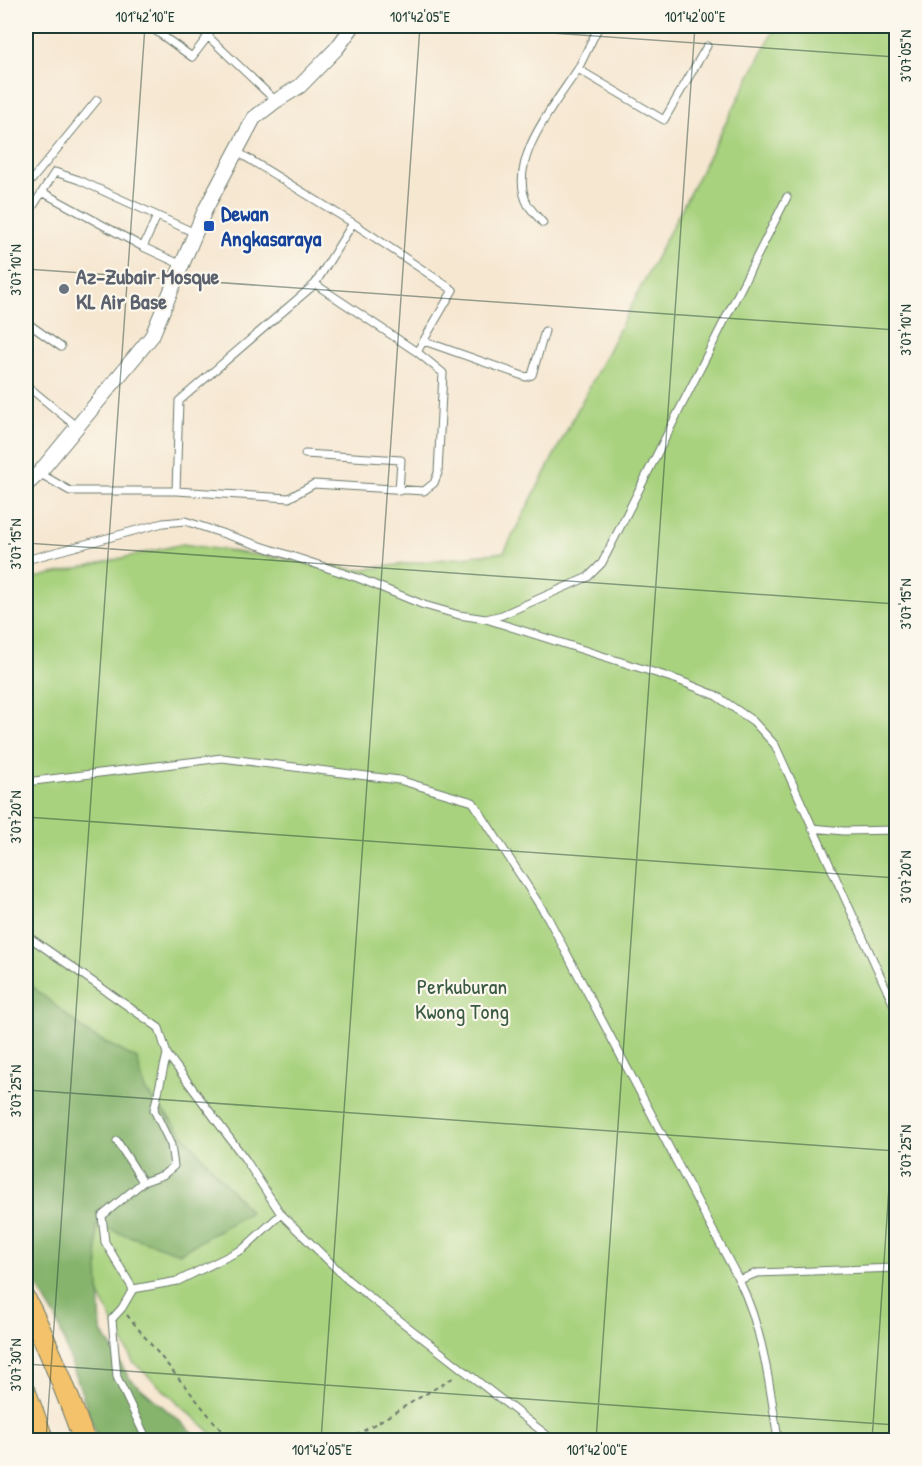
<svg xmlns="http://www.w3.org/2000/svg" width="922" height="1466" font-family="'Patrick Hand',sans-serif">
	<style>
		.green { fill: #a8d27e; stroke: #648859; stroke-width: 1.5 }
		.forest { fill: #86b46d; stroke: #527850; stroke-width: 1.5 }
		.lines { fill: none; stroke-linecap: round; stroke-linejoin: round }
		.lane-casing { stroke: #6a786b; stroke-width: 9 }
		.street-casing { stroke: #6a786b; stroke-width: 16 }
		.primary-casing { stroke: #6a786b; stroke-width: 23 }
		.path { stroke: #6a786b; stroke-width: 2; stroke-dasharray: 4.5 4.5; stroke-linecap: butt }
		.lane { stroke: #fff; stroke-width: 7 }
		.street { stroke: #fff; stroke-width: 14 }
		.primary { stroke: #f3c26a; stroke-width: 21 }
		.ticks { fill: none; stroke: #1f3d34; stroke-width: 1.5; stroke-opacity: 0.45 }
		.transit-dot { fill: #1a4fb4; stroke: #fbf7ec; stroke-width: 2 }
		.worship-dot { fill: #6b7280; stroke: #fbf7ec; stroke-width: 2 }
		.labels { text-anchor: middle; stroke-width: 4.5; stroke-linejoin: round; paint-order: stroke }
		.transit-label { font-size: 22px; font-weight: bold; fill: #164399; stroke: #fbf7ec; text-anchor: start }
		.worship-label { font-size: 22px; font-weight: bold; fill: #5b616d; stroke: #fbf7ec; text-anchor: start }
		.park-label { font-size: 22px; fill: #3a5b43; stroke: #fbf7ec }
		.neatline { fill: none; stroke: #1f3d34; stroke-width: 2 }
		.ticks-label { font-size: 15px; text-anchor: middle; fill: #1f3d34 }
	</style>
	<rect width="100%" height="100%" fill="#fbf7ec"/>
	<filter id="ink" filterUnits="userSpaceOnUse"><feTurbulence type="fractalNoise" baseFrequency=".0167" numOctaves="2"/><feDisplacementMap in="SourceGraphic" scale="12" xChannelSelector="R" yChannelSelector="G"/><feConvolveMatrix kernelMatrix="1 2 1 2 8 2 1 2 1" color-interpolation-filters="sRGB"/></filter>
	<filter id="wash" filterUnits="userSpaceOnUse"><feTurbulence type="fractalNoise" baseFrequency=".008" numOctaves="4" result="noise"/><feDisplacementMap in="SourceGraphic" scale="24" xChannelSelector="R" yChannelSelector="G"/><feGaussianBlur stdDeviation="1.35" result="paint"/><feColorMatrix in="noise" values="0 0 0 0 0 0 0 0 0 0 0 0 0 0 0 0 0 1.4 0 .05"/><feComposite in="paint" operator="in"/></filter>
	<g filter="url(#wash)">
		<rect width="100%" height="100%" fill="#f6e7d1"/>
		<path class="green" d="M776 26H896V1440H219L133 1362 26 1148V580L183 544 356 570 504 552Z"/>
		<path class="forest" d="M26 981 89 1034 137 1059 145 1090 250 1212 180 1253 96 1225 101 1330 129 1378 202 1440H98L56 1318 26 1268Z"/>
	</g>
	<g filter="url(#ink)">
		<g class="lines">
			<defs>
				<path id="lane" d="M149 26 192 57 209 35
					M197 26 276 101
					M599 26 578 69 664 120 707 46
					M236 151 353 223 453 290 417 352
					M26 187 97 100
					M26 218 42 192
					M543 223C538 217 532 211 528 205 505 162 556 103 578 69
					M143 247 157 216
					M182 265 143 247 42 192 55 172 79 180 195 233
					M26 322 61 347
					M424 341 526 377 532 375 545 331
					M26 385 77 427
					M305 454 401 460 399 491
					M39 473 70 491H176L289 498 314 484 424 491 434 483 438 473 443 373 417 352 315 284
					M176 491 179 401 315 284 353 223
					M26 560 163 523 185 521 358 578 424 605 459 615 486 619 678 680 715 695 753 721 775 745 896 1010
					M486 619 502 615 588 577 602 563 787 197
					M26 782 222 758 399 780 473 802 548 918 739 1280
					M812 828 844 831 896 830
					M26 935 159 1028 167 1054 245 1159 281 1214 348 1280 553 1440
					M117 1141 143 1182 102 1216 105 1242 133 1289 122 1308 112 1319 117 1377 147 1440
					M143 1182 163 1175 174 1166 171 1145 154 1110 167 1054
					M133 1289 178 1281 243 1249 281 1214
					M778 1440C770 1387 763 1329 739 1280L757 1273 896 1268"/>
				<path id="street" d="M26 485 39 473 152 336 205 210 254 118 276 101 300 86 337 48 353 26"/>
				<path id="primary" d="M26 1301C49 1346 67 1393 84 1440
					M26 1394 43 1440"/>
			</defs>
			<use href="#lane" class="lane-casing"/>
			<use href="#street" class="street-casing"/>
			<use href="#primary" class="primary-casing"/>
			<path class="path" d="M127 1315 229 1440
				M348 1440 456 1376"/>
			<use href="#lane" class="lane"/>
			<use href="#street" class="street"/>
			<use href="#primary" class="primary"/>
		</g>
	</g>
	<path class="ticks" d="M451 26 896 57M26 269 896 330M26 543 896 604M26 817 896 878M26 1090 896 1151M26 1364 896 1425M46 1440 145 26M321 1440 420 26M596 1440 695 26M872 1440 896 1084"/>
	<rect class="transit-dot" x="203" y="220" width="12" height="12" rx="3"/>
	<circle class="worship-dot" cx="64" cy="289" r="6"/>
	<g class="labels">
		<g class="transit-label">
			<text x="221" y="221">Dewan<tspan x="221" dy="25">Angkasaraya</tspan></text>
		</g>
		<g class="worship-label">
			<text x="76" y="284">Az-Zubair Mosque<tspan x="76" dy="25">KL Air Base</tspan></text>
		</g>
		<g class="park-label">
			<text x="462" y="994">Perkuburan<tspan x="462" dy="25">Kwong Tong</tspan></text>
		</g>
	</g>
	<rect width="922" height="1466" fill="none" stroke="#fbf7ec" stroke-width="66"/>
	<rect x="33" y="33" width="856" height="1400" class="neatline"/>
	<g class="ticks-label">
		<text x="145" y="22">101°42'10"E</text>
		<text x="420" y="22">101°42'05"E</text>
		<text x="695" y="22">101°42'00"E</text>
		<text transform="translate(906 56) rotate(-90)" y="5">3°07'05"N</text>
		<text transform="translate(16 270) rotate(-90)" y="5">3°07'10"N</text>
		<text transform="translate(906 330) rotate(-90)" y="5">3°07'10"N</text>
		<text transform="translate(16 544) rotate(-90)" y="5">3°07'15"N</text>
		<text transform="translate(906 604) rotate(-90)" y="5">3°07'15"N</text>
		<text transform="translate(16 817) rotate(-90)" y="5">3°07'20"N</text>
		<text transform="translate(906 877) rotate(-90)" y="5">3°07'20"N</text>
		<text transform="translate(16 1091) rotate(-90)" y="5">3°07'25"N</text>
		<text transform="translate(906 1151) rotate(-90)" y="5">3°07'25"N</text>
		<text transform="translate(16 1365) rotate(-90)" y="5">3°07'30"N</text>
		<text x="322" y="1455">101°42'05"E</text>
		<text x="597" y="1455">101°42'00"E</text>
	</g>
</svg>
